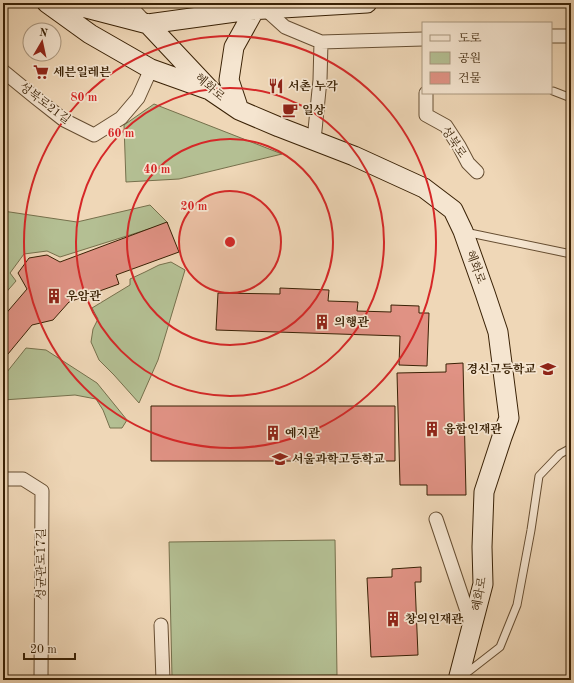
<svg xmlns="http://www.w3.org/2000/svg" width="574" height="683" font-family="'Old Standard TT','Noto Serif KR',serif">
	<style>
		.green { fill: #b4bf93; stroke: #76704c }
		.building { fill: #e09284; stroke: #392105 }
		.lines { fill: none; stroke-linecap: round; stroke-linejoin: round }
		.lane-casing { stroke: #664e32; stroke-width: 9 }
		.street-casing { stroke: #664e32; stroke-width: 15 }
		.secondary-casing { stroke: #392105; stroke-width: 21 }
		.lane { stroke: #f5e5d0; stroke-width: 7 }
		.street { stroke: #f5e5d0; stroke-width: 13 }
		.secondary { stroke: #f5e5d0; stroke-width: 19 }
		.ring { fill: none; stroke: #d62828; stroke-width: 2 }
		.labels { text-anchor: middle; stroke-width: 3.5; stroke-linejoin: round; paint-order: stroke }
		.poi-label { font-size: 12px; font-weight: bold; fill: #392105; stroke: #f5e5d0; text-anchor: start }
		.street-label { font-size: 12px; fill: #392105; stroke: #f5e5d0 }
		.centre { fill: #d62828; stroke: #f5e5d0; stroke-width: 2 }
		.ring-label { font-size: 12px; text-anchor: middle; font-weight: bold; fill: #d62828; stroke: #f5e5d0; stroke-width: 3.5; stroke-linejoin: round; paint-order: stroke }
	</style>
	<rect width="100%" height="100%" fill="#efd7b7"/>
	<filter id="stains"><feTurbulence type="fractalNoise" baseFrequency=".005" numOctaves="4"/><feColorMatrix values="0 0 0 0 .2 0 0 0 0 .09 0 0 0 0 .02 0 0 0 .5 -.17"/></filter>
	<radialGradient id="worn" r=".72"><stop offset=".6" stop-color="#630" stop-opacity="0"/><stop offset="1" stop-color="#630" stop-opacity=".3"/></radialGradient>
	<path class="green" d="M154 104 282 154 179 179 126 182 124 125Z
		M150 205 168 223 60 257 47 251 24 254 10 273 16 281 3 296V211L77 222Z
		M171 262 185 270 158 360 139 403 114 375 99 360 91 342 93 329 98 319 92 308 130 285V279L145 272 159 265Z
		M26 348 46 350 97 383 127 420 122 428H110L103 410 96 399 75 395 3 400V377Z
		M335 540 337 675 172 677 169 542Z"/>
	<path class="building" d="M167 222 179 252 116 275 119 284 69 302 53 320 32 325 3 360V317L27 289 18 273 29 258 47 255 60 262Z
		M280 288 329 290 328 301 358 302 357 311 391 312V305L419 306V313H429L427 366 399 365 400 336 216 330 218 293 280 294Z
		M463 363 466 495H427V485H400L397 373 446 372V364Z
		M151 406H395V461H151Z
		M421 567V582H415L418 655 371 657 367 578 392 577V569Z"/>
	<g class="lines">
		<defs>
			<path id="lane" d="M553 91 571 98
				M465 232 571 254
				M464 675 500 647 517 605 531 530 539 476 560 454 571 448"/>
			<path id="street" d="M130 3 131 7 146 23
				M265 9 285 27 321 42 423 39
				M551 36H571
				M3 71 36 98 64 120 94 135 121 118 138 98 151 69
				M426 93V115L446 126 459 146 468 163 477 172
				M314 140 320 80 321 42
				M3 479H23L42 491 41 680
				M436 519 472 626
				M161 625 163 680"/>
			<path id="secondary" d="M47 3 90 34 151 69 207 89
				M67 3 148 24 250 10 367 3
				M148 24 211 91 239 110 279 127 354 156 424 188 453 210 463 231 485 293 498 332 509 418 502 437 484 492 482 547 483 584 458 680
				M239 110 229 80 234 47 255 9"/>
		</defs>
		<use href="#lane" class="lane-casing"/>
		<use href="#street" class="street-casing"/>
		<use href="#secondary" class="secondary-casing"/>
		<use href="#lane" class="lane"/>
		<use href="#street" class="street"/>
		<use href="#secondary" class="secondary"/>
	</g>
	<circle cx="230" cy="242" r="51" fill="#d62828" fill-opacity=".12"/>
	<g class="ring">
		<circle cx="230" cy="242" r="51"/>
		<circle cx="230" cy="242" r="103"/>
		<circle cx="230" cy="242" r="154"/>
		<circle cx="230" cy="242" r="206"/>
	</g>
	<defs>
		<symbol id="supermarket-bare" viewBox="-9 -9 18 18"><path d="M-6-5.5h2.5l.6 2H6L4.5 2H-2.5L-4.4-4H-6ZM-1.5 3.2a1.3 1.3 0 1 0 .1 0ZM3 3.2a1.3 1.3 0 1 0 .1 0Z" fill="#8f2418" stroke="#f5e5d0" stroke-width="2.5" paint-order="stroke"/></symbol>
		<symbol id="restaurant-bare" viewBox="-9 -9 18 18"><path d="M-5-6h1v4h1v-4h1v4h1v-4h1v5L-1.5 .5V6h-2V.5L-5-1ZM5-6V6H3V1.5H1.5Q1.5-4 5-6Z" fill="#8f2418" stroke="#f5e5d0" stroke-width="2.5" paint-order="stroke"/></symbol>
		<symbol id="cafe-bare" viewBox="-9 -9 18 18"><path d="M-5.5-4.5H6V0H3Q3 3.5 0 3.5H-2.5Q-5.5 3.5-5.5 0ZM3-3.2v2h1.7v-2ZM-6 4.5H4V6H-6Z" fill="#8f2418" stroke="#f5e5d0" stroke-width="2.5" paint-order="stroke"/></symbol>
		<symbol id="building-bare" viewBox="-9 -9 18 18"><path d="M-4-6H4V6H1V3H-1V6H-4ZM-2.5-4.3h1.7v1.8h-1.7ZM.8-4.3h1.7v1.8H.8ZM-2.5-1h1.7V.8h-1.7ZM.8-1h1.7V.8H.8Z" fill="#8f2418" stroke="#f5e5d0" stroke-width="2.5" paint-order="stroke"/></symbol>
		<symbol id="school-bare" viewBox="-9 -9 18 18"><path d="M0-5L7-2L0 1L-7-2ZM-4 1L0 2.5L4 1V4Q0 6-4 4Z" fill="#8f2418" stroke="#f5e5d0" stroke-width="2.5" paint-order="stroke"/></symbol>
	</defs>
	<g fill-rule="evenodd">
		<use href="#supermarket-bare" x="30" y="61" width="22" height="22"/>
		<use href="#restaurant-bare" x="265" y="75" width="22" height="22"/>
		<use href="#cafe-bare" x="279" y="99" width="22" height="22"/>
		<use href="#building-bare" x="43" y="285" width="22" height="22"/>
		<use href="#building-bare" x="311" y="311" width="22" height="22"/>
		<use href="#school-bare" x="537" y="358" width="22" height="22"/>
		<use href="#building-bare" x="421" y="418" width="22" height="22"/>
		<use href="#building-bare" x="262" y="422" width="22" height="22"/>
		<use href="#school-bare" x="269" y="448" width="22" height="22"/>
		<use href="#building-bare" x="382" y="608" width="22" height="22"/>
	</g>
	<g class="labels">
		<g class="poi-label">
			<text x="53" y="76">세븐일레븐</text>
			<text x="288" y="90">서촌 누각</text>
			<text x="302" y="114">일상</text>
			<text x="66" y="300">우암관</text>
			<text x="334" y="326">의행관</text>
			<text x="536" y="373" text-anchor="end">경신고등학교</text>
			<text x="444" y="433">융합인재관</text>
			<text x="285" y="437">예지관</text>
			<text x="292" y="463">서울과학고등학교</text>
			<text x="405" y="623">창의인재관</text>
		</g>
		<g class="street-label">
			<text transform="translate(210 87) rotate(41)" y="4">혜화로</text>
			<text transform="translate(45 103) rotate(37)" y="4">성북로21길</text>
			<text transform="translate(454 142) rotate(56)" y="4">성북로</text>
			<text transform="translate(476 267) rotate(70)" y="4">혜화로</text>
			<text transform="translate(41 564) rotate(-90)" y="4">성균관로17길</text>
			<text transform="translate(479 594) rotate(-80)" y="4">혜화로</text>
		</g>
	</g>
	<circle cx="230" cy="242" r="6" class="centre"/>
	<g class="ring-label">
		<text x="84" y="101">80 m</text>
		<text x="121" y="137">60 m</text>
		<text x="157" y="173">40 m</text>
		<text x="194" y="210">20 m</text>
	</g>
	<rect width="574" height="683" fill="none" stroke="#efd7b7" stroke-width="16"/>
	<rect x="4" y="4" width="566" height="675" fill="none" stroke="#392105" stroke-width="2"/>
	<rect x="8" y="8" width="558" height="667" fill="none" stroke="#392105"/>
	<rect x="422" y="22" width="130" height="72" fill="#f5e5d0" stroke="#aa977f"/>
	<rect x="430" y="35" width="20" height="6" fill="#f5e5d0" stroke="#aa977f"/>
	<text x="458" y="42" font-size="12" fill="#392105">도로</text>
	<rect x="430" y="52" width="20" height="12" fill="#b4bf93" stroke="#aa977f"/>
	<text x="458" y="62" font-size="12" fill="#392105">공원</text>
	<rect x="430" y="72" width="20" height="12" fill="#e09284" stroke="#aa977f"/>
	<text x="458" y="82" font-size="12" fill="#392105">건물</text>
	<g transform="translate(42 42) rotate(9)"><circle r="19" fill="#f5e5d0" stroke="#aa977f"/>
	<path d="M0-3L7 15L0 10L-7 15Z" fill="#8f2418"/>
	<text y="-6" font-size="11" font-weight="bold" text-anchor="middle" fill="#392105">N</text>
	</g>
	<path d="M24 653v6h51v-6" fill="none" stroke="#392105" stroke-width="2"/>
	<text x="30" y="653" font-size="12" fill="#392105" stroke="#f5e5d0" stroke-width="3" paint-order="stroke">20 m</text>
	<rect width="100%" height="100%" filter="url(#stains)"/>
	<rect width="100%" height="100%" fill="url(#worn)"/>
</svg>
